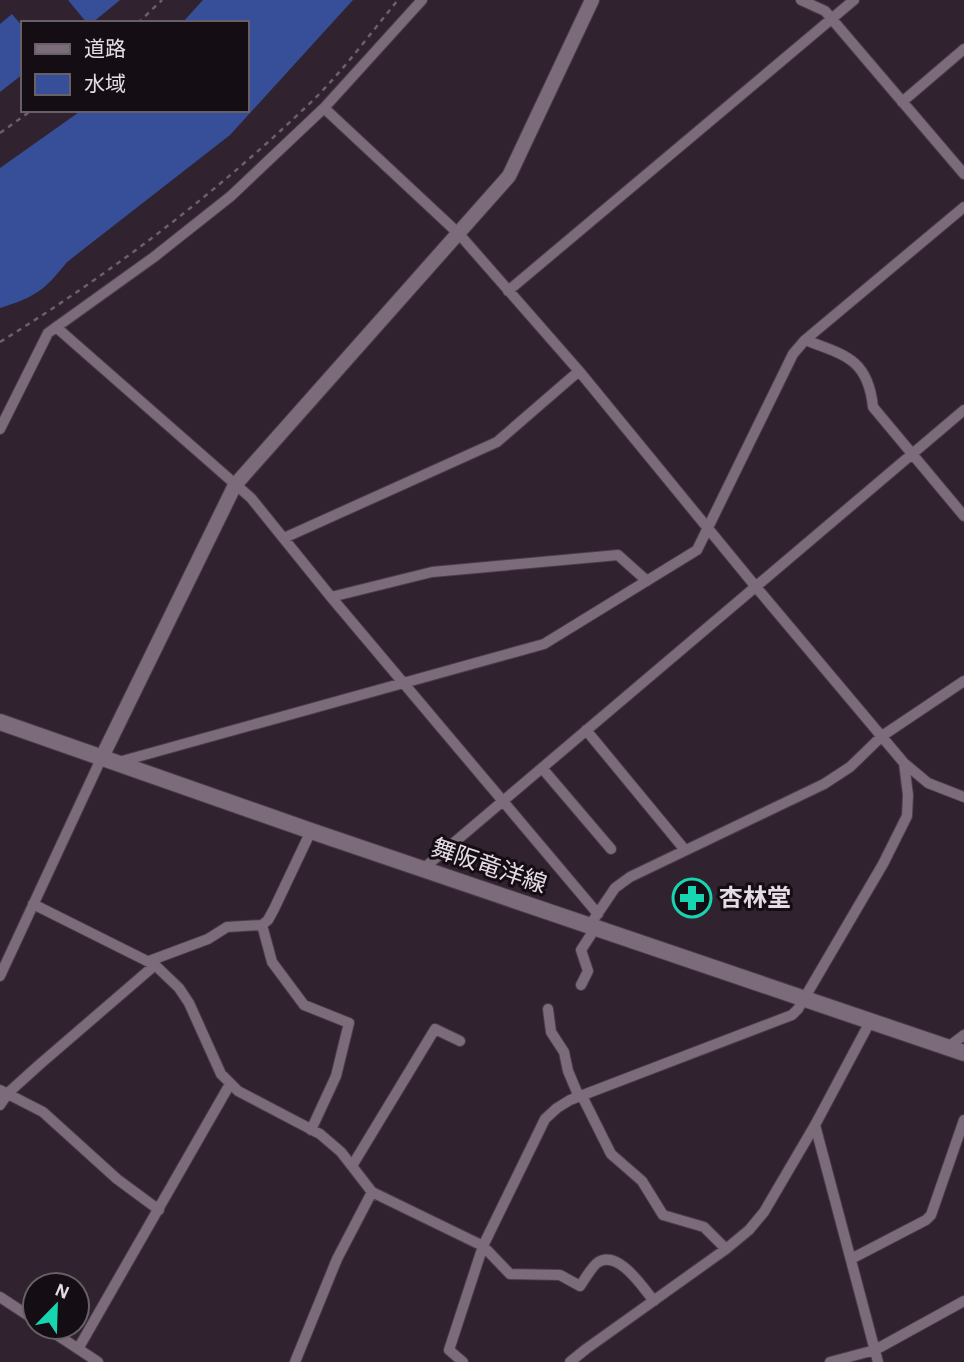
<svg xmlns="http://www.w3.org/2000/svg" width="964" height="1362" font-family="'Alegreya Sans','Noto Sans JP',sans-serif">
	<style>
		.water { fill: #364f98 }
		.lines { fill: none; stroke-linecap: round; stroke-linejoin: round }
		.minor-casing { stroke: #493d48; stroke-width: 12 }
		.tertiary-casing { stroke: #493d48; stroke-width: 16 }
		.secondary-casing { stroke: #493d48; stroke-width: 18 }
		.path { stroke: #6d606c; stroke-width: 2.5; stroke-dasharray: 5 5; stroke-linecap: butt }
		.minor { stroke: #7c6b7a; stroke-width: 10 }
		.tertiary { stroke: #7c6b7a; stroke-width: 14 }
		.secondary { stroke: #7c6b7a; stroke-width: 16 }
		.labels { text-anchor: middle; stroke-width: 6; stroke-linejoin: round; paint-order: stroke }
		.street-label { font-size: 24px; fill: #e5dbe4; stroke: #140e14 }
		.poi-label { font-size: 24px; font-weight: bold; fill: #e5dbe4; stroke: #140e14; text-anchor: start }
	</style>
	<rect width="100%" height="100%" fill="#30222f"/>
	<path class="water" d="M68 0H120L92 23H87Z
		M203 0H353L230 135 67 262C44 291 35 297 0 308V168L82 110H247V23H182Z
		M12 14 23 27V74L0 92V24Z"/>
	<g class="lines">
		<defs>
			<path id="minor" d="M422 0 324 108 459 234 579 371 756 587 904 763 928 783 964 797
				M801 0 825 11 964 174
				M902 102 964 49
				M508 291 854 0
				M56 327 251 498 331 597 598 914
				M805 340C845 355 868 359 873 407L964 516
				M0 429 48 333 154 257 231 196 324 108
				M284 538 497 442 579 371
				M331 597 432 572 618 555 647 581
				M586 730 685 850
				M115 763 544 644 697 550 793 354 805 340 964 207
				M542 768 611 849
				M424 868 964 410
				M33 904 155 965 179 988 189 1003 221 1074 238 1091 320 1134 341 1152 372 1192 483 1246 510 1274 560 1275 580 1286C585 1279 591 1268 597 1263 618 1248 643 1288 654 1301
				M594 919 615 888 630 877 824 784 850 767 882 736 964 681
				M262 925 272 962 304 1005 349 1023 336 1076 311 1130
				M149 961 208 939 227 927 262 925 268 920 274 909 311 831
				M0 976 101 759
				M581 985 588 971 581 950 596 927
				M548 1009 551 1032 564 1052 568 1071 579 1097
				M948 1047 964 1035
				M0 1090 43 1112 117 1179 159 1210
				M582 1096 611 1154 642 1181 663 1215 704 1227 726 1249
				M0 1105 8 1093 39 1065 155 965
				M815 1125 878 1362
				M352 1166 435 1029 460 1041
				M851 1259 926 1220 931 1215 964 1120
				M0 1297 35 1320
				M45 1327 98 1362
				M78 1349 230 1084
				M295 1362 337 1259 372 1192
				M463 1362 449 1350 483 1246 545 1119 557 1108 570 1100 792 1015 798 1009 883 864 907 816 908 795 904 763
				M570 1362 586 1349 726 1249 749 1230 764 1212 815 1125 871 1020
				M830 1362 875 1350 964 1301"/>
			<path id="tertiary" d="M101 759 235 485 509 176 592 0"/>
			<path id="secondary" d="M0 722 311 831 964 1053"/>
		</defs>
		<use href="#minor" class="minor-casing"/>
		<use href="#tertiary" class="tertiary-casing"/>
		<use href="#secondary" class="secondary-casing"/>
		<path class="path" d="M138 23 162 0
			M0 133 32 110
			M0 342C110 274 214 195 308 105 341 74 369 35 398 0"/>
		<use href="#minor" class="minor"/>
		<use href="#tertiary" class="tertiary"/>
		<use href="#secondary" class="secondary"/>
	</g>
	<defs>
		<symbol id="pharmacy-ring" viewBox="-11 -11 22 22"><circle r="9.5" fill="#140e14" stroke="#18d5b2" stroke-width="1.5"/><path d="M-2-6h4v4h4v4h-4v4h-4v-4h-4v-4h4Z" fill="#18d5b2"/></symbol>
	</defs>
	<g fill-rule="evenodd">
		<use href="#pharmacy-ring" x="670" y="876" width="44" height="44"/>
	</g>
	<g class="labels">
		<g class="street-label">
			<text transform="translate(489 866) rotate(19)" y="8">舞阪竜洋線</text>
		</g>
		<g class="poi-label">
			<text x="719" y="906">杏林堂</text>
		</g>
	</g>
	<rect x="21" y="21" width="228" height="91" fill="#140e14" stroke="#686067" stroke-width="2"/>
	<rect x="35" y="44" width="35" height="10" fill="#7c6b7a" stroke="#686067" stroke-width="2"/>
	<text x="84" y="56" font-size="21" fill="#e5dbe4">道路</text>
	<rect x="35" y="74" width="35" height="21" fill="#364f98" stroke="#686067" stroke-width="2"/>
	<text x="84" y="91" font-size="21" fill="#e5dbe4">水域</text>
	<g transform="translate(56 1306) rotate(23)"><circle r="33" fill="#140e14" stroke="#686067" stroke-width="2"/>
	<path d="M0-5L12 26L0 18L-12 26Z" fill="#18d5b2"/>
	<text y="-10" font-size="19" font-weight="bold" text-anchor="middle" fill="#e5dbe4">N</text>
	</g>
</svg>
